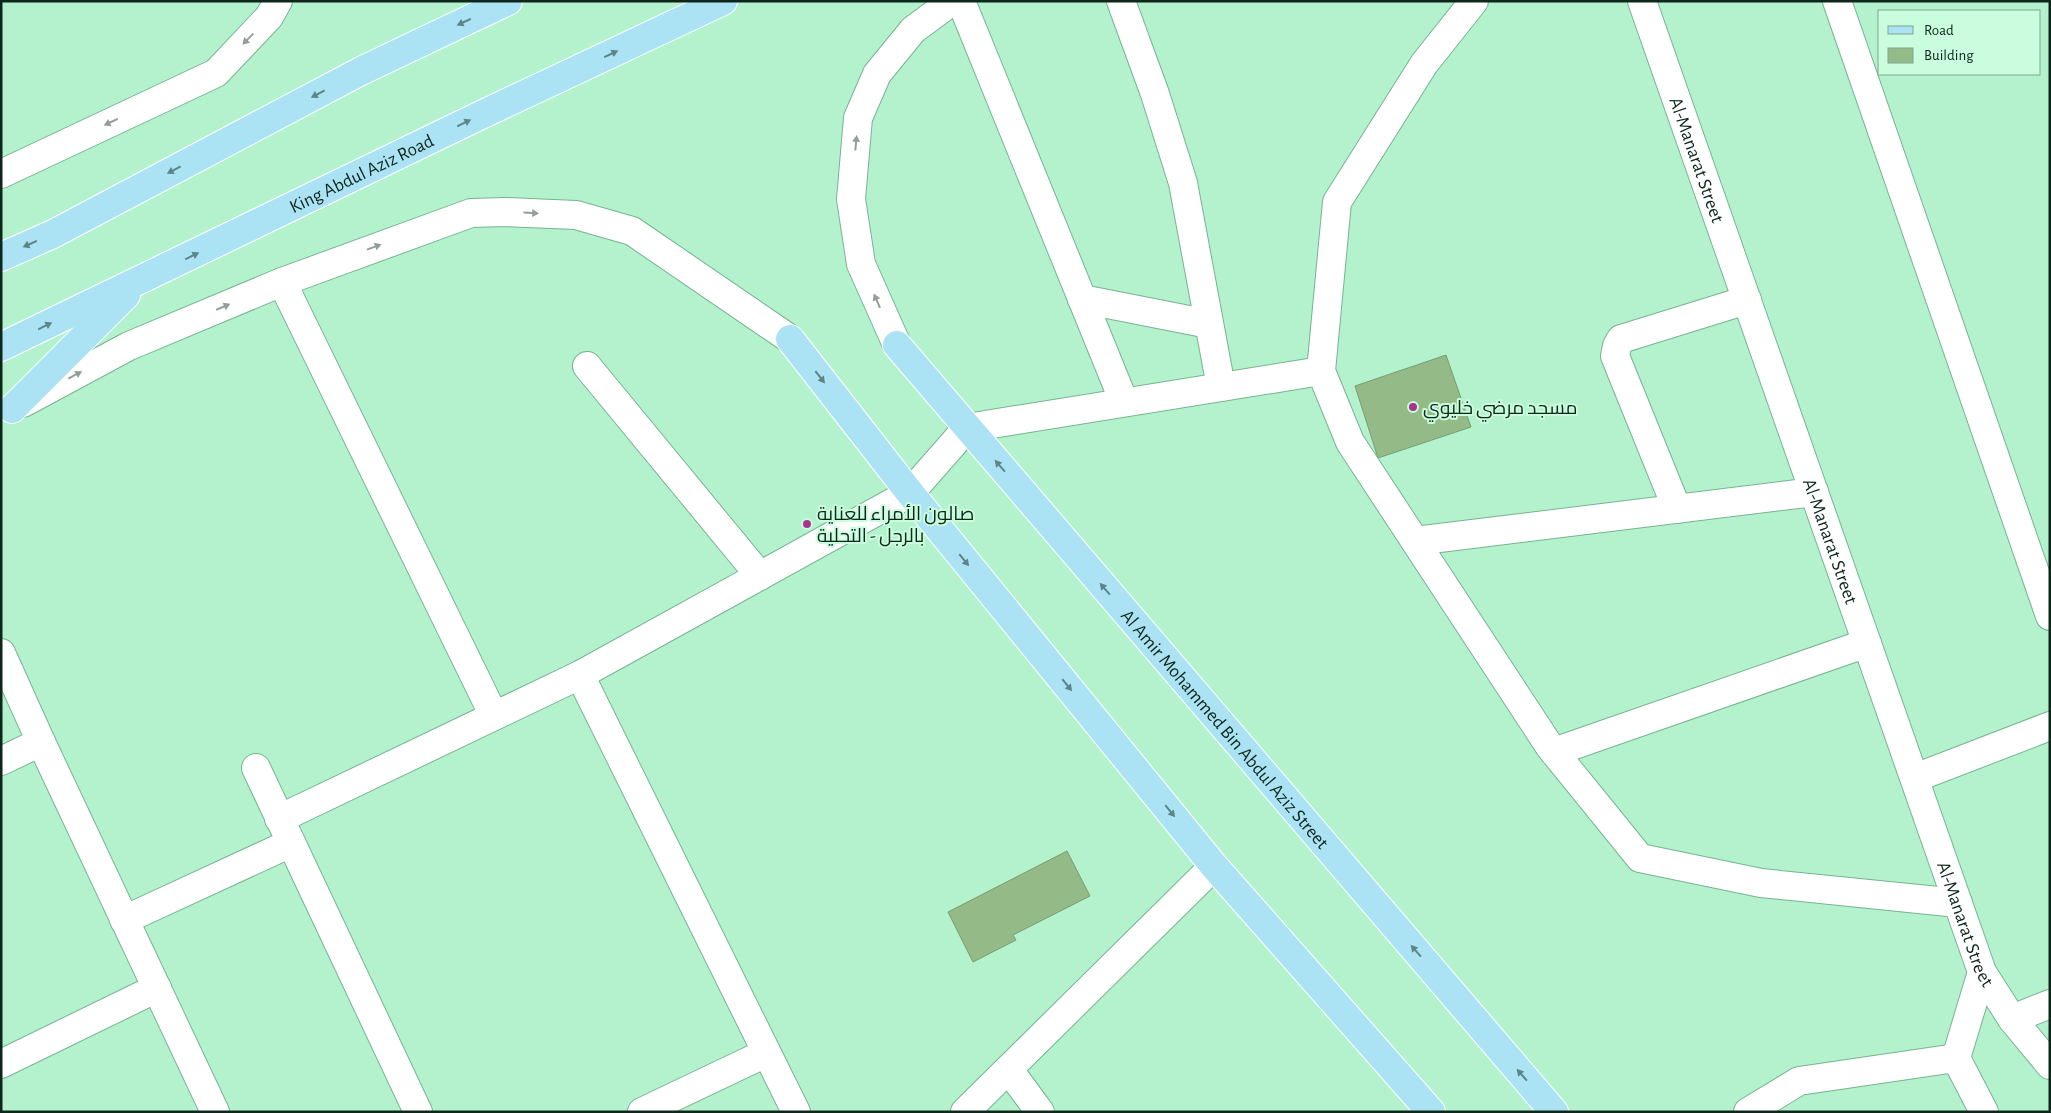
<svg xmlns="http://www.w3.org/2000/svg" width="2051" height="1113" font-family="'Alegreya Sans',Cairo,sans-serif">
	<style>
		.building { fill: #94ba88; stroke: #799e6d }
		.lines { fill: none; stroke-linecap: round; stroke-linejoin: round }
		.minor-casing { stroke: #77b491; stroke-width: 30 }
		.major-casing { stroke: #fff; stroke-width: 30 }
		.minor { stroke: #fff; stroke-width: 28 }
		.major { stroke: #abe3f4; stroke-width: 28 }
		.oneway { fill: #5c8587 }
		.oneway2 { fill: #939e98 }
		.poi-dot { fill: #a7338d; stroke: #cafcde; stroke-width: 2 }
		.labels { text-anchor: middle; stroke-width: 4; stroke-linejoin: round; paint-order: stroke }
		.street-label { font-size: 19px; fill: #0e271a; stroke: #cafcde }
		.poi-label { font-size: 19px; fill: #0e271a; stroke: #cafcde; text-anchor: start }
	</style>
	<rect width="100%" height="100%" fill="#b3f2cd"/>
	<path class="building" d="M1446 355 1471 427 1378 458 1355 386Z
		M1067 851 1090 896 1013 935 1016 940 973 962 948 912Z"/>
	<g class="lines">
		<defs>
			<g id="minor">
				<path d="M961 1 1124 402"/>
				<path d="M1121 1 1155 94 1183 183 1221 387"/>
				<path d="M1474 1 1424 64 1337 202 1321 371 1350 442 1550 747 1640 858 1761 883 1958 903"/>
				<path id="s1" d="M1642 1 1982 972 2012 1019 2050 1065"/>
				<path d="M1837 1 2050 616"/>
				<path d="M1 174 216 73 269 17 278 1"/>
				<path d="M282 282 494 716"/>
				<path d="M1082 299 1209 324"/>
				<path d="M897 345 861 264 851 199 858 118 877 74 913 30 952 1"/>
				<path d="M587 366 760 576"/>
				<path d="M23 403 129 346 282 282 471 213 505 212 576 215 632 231 790 339"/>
				<path d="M1677 509 1615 356 1617 346 1621 339 1747 300"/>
				<path d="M1415 541 1814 492"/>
				<path d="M1 653 41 742 215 1112"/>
				<path d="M580 675 796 1112"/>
				<path d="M1554 752 1867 643"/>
				<path d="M1 761 41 742"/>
				<path d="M256 768 418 1112"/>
				<path d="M1915 778 2050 726"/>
				<path d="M279 819 580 675 910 493 967 428 1321 371"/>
				<path d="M124 920 291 843"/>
				<path d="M1982 972 1956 1058 1984 1112"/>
				<path d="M2012 1019 2050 1004"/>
				<path d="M1 1064 157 988"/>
				<path d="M1009 1070 1040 1112"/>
				<path d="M642 1112 766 1053"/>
				<path d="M965 1112 1214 866"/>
				<path d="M1748 1112 1799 1081 1956 1058"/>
			</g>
			<g id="major">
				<path d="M1 257 53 234 361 71 508 1"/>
				<path d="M790 339 910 493 1214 866 1431 1112"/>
				<path id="s2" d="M897 345 1554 1112"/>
				<path id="s3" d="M1 347 481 115 723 1"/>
				<path d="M12 409 126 295"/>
			</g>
		</defs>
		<use href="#minor" class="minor-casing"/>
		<use href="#major" class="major-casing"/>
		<use href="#minor" class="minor"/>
		<use href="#major" class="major"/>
	</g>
	<defs><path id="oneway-solid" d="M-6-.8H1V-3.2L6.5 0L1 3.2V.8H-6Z" transform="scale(1.25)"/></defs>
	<g class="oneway">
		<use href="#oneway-solid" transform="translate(464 22) rotate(155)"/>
		<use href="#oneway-solid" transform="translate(611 54) rotate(-25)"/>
		<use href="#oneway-solid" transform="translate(318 94) rotate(152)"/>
		<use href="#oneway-solid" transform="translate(464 123) rotate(-26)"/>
		<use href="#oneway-solid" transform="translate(174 170) rotate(152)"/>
		<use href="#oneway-solid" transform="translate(30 244) rotate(156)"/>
		<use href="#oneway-solid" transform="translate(192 256) rotate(-26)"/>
		<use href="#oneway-solid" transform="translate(45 326) rotate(-26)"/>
		<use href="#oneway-solid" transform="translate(820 377) rotate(52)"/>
		<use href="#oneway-solid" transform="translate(1000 466) rotate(-131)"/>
		<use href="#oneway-solid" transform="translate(964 560) rotate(51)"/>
		<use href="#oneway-solid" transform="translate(1105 589) rotate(-131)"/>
		<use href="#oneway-solid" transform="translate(1067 685) rotate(51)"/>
		<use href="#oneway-solid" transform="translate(1170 811) rotate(51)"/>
		<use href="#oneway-solid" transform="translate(1416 951) rotate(-131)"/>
		<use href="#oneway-solid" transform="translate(1522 1075) rotate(-131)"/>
	</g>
	<g class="oneway2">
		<use href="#oneway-solid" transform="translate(248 39) rotate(134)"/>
		<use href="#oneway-solid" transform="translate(111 122) rotate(155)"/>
		<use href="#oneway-solid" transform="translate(856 143) rotate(-85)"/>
		<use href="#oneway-solid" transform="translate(531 213) rotate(3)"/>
		<use href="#oneway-solid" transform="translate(374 247) rotate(-20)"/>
		<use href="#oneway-solid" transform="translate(877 301) rotate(-114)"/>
		<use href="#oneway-solid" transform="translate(223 307) rotate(-23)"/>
		<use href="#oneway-solid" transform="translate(75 375) rotate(-28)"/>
	</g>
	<g class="poi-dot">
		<circle cx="1413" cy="407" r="5"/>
		<circle cx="807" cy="524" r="5"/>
	</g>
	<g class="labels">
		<g class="street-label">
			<text dy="7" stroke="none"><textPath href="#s1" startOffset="168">Al-Manarat Street</textPath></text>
			<text dy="7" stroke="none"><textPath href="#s3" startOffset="400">King Abdul Aziz Road</textPath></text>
			<text dy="7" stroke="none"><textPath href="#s1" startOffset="572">Al-Manarat Street</textPath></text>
			<text dy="7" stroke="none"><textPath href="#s2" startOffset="505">Al Amir Mohammed Bin Abdul Aziz Street</textPath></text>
			<text dy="7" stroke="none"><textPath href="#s1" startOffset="978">Al-Manarat Street</textPath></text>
		</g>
		<g class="poi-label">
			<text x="1423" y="414">مسجد مرضي خليوي</text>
			<text x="817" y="520">صالون الأمراء للعناية<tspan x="817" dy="22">بالرجل - التحلية</tspan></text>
		</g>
	</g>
	<rect width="2051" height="1113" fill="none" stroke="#0e271a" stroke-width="5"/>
	<rect x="1878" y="10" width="162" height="65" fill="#cafcde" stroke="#7fa790"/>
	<rect x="1888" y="26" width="25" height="8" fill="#abe3f4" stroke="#7fa790"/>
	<text x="1924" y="35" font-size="15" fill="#0e271a">Road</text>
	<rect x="1888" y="48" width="25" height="15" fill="#94ba88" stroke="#7fa790"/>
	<text x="1924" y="60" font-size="15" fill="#0e271a">Building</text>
</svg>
